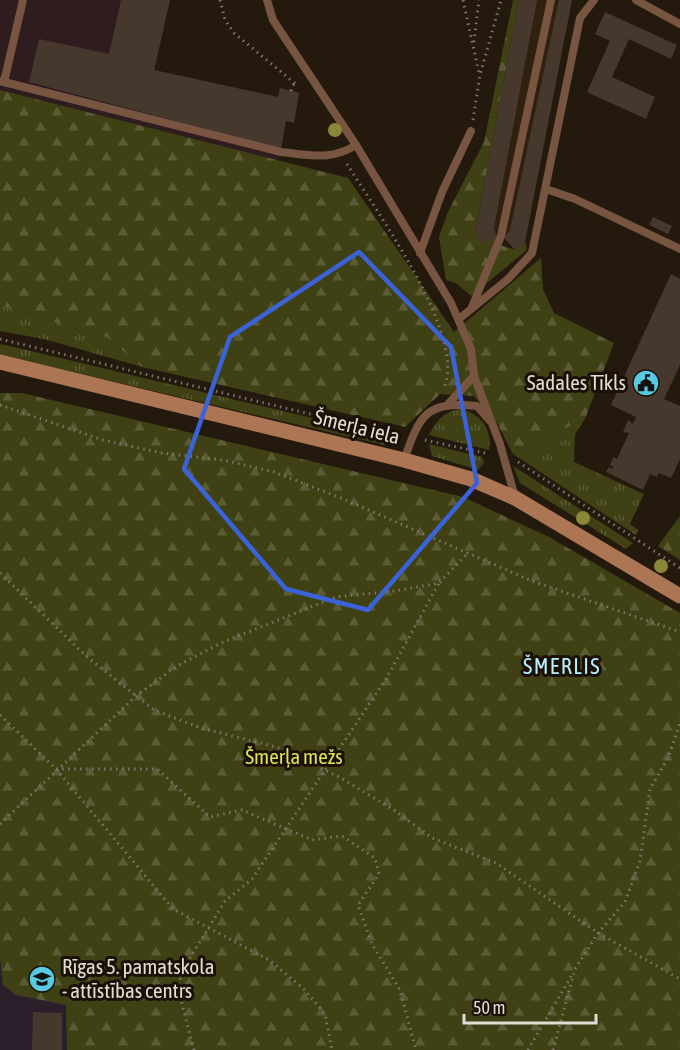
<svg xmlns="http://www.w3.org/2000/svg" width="680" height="1050" font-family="'Asap Condensed',sans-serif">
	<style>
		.commercial { fill: #2f1c1f }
		.built { fill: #30200f }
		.education { fill: #2a1e2b }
		.grass { fill: url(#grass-tufts) }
		.forest { fill: url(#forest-firs) }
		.building { fill: #47382e }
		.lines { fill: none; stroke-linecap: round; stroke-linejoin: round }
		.path { stroke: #7f756b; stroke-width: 3; stroke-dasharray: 1.5 4.5; stroke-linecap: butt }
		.lane { stroke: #775540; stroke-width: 8 }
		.secondary { stroke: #ac7553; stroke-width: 15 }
		.tree { fill: #8a8738 }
		.marked { fill: none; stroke: #3b63d7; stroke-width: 4.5; stroke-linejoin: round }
		.labels { text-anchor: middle; stroke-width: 6; stroke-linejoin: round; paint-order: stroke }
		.poi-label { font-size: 21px; fill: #e3dcd4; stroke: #1a1005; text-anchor: end }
		.street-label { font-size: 21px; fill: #e3dcd4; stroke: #1a1005 }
		.park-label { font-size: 21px; fill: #dee15b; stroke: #1a1005 }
		.neighbourhood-label { font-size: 22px; letter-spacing: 1.5px; fill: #b7effe; stroke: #1a1005 }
	</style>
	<defs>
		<pattern id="grass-tufts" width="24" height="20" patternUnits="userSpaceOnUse" patternTransform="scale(1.5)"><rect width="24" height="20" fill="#3f4014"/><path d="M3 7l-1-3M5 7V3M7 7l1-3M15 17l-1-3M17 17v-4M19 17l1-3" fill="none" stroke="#5b5b35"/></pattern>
		<pattern id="forest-firs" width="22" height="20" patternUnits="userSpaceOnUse" patternTransform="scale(1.5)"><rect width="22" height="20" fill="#3f4014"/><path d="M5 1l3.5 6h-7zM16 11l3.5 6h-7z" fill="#5b5b35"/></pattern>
	</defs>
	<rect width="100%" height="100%" fill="#24190d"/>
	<path class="commercial" d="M0 0H170L155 70 278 97 280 88 299 93 294 123 286 121 275 176 0 114Z"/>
	<path class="built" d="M519 0H572L525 242 516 251 504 238 481 244Z"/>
	<path class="education" d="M0 908 172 1050H0Z"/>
	<path class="grass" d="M0 306 108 338 142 367 44 339 0 331Z
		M0 344 10 346 400 439 384 445 0 355Z
		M460 409C480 413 493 429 489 450L429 435C437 420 443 412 460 409Z
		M585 419 575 434 574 462 644 494 630 524 638 530 636 535 513 454Z
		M429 444 482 457 484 463 478 470 432 456Z
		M513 466 633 543 626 549 520 483Z"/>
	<path class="forest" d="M513 0H519L475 233 497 237V244L516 250 525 242 527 250 471 296 456 283 446 280 439 237 448 212 484 142Z
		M0 90 348 178 454 332 541 258 543 289 554 313 614 343 585 419 513 454 496 421 474 396 440 394 405 427 142 367 108 338 0 306Z
		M0 393H22L463 497 549 537 680 613V1050H67L66 1005 16 995 3 985 0 959Z
		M680 516V560L658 546Z"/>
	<path class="building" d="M121 0H170L154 70 278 97 280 88 299 93 294 123 286 121 281 149 29 82 39 39 109 54Z
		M519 0H537L494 228 497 237 481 244 475 233Z
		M559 0H572L525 242 516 251 504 238 510 230Z
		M605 12 677 45 671 59 629 39 612 77 655 97 646 119 587 92 610 41 595 34Z
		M653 217 672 226 668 234 649 225Z
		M671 274 680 279V365L664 399 680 406V459L671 478 659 473 657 477 650 474 643 490 606 472 609 467 612 469 614 467 610 465 613 457 617 459 629 433 623 432 628 420 633 424 636 417 611 405Z
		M33 1012 62 1013V1050H32Z"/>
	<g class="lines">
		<path class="path" d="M220 0 225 20 234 33 297 85
			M463 0 479 73
			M474 42 479 0
			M291 91 294 83
			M473 120 480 75 501 0
			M347 164C376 211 467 335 444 388
			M0 339 401 436
			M0 405 103 440 162 453 223 460 274 472 341 498 532 581 680 632
			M425 440 489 454
			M518 462 680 568
			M0 573 86 656 154 710 201 728 280 748 339 777 394 810 432 838 496 863 598 933 680 979
			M0 715 56 769 173 909 269 960 303 988 325 1014 332 1050
			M56 769H157L210 817 242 810 312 840 342 836 375 858 379 874 358 905 372 944 400 990 416 1050
			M0 824 136 696 177 666 221 643 336 597 395 591 439 583 467 554
			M194 1050 182 1004 180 974 225 901 252 879 386 679 439 583
			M528 1050 573 973
			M553 1050 575 969 598 933 625 902 640 861 650 789 668 758 680 723"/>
		<path class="lane" d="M267 0 273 20 356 145 451 303 471 349 474 376 500 444 515 497
			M636 0 680 24
			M0 81 281 152C310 155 331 161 356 145
			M4 82 23 0
			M546 189 575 199 680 249
			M420 253 442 192 471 131
			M472 307 501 236 551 0
			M459 319 508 279 532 253 580 18 594 0
			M449 403 474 376
			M404 460C420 415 425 401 477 406L489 420"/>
		<path class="secondary" d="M0 362 404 460 471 479 515 498 680 596"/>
	</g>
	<g class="tree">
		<circle cx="335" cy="130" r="7"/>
		<circle cx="583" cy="518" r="7"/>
		<circle cx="661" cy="566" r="7"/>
	</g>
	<path class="marked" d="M359 252 451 347 477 483 368 610 286 589 184 469 230 337Z"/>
	<defs>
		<symbol id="civic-disc" viewBox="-11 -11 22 22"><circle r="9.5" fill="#58c9e3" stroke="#1a1005"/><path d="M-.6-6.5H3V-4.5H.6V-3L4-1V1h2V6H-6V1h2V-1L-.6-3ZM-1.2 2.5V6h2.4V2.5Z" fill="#111"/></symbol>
		<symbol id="school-disc" viewBox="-11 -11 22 22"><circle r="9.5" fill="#58c9e3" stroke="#1a1005"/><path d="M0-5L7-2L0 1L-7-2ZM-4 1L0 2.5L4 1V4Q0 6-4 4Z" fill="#111"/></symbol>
	</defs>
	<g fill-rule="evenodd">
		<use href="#civic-disc" x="631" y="368" width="30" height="30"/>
		<use href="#school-disc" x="27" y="964" width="30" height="30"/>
	</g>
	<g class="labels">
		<g class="poi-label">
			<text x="626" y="390">Sadales Tīkls</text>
			<text x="62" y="974" text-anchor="start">Rīgas 5. pamatskola<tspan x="62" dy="24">- attīstības centrs</tspan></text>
		</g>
		<g class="street-label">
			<text transform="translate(357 427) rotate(14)" y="7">Šmerļa iela</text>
		</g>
		<g class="park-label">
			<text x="294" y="764">Šmerļa mežs</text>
		</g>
		<g class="neighbourhood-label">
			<text x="562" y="674">ŠMERLIS</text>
		</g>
	</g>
	<path d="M464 1014v9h132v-9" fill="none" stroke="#e3dcd4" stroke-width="3"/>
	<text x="473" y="1014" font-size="18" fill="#e3dcd4" stroke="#1a1005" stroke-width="4.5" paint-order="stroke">50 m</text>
</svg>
